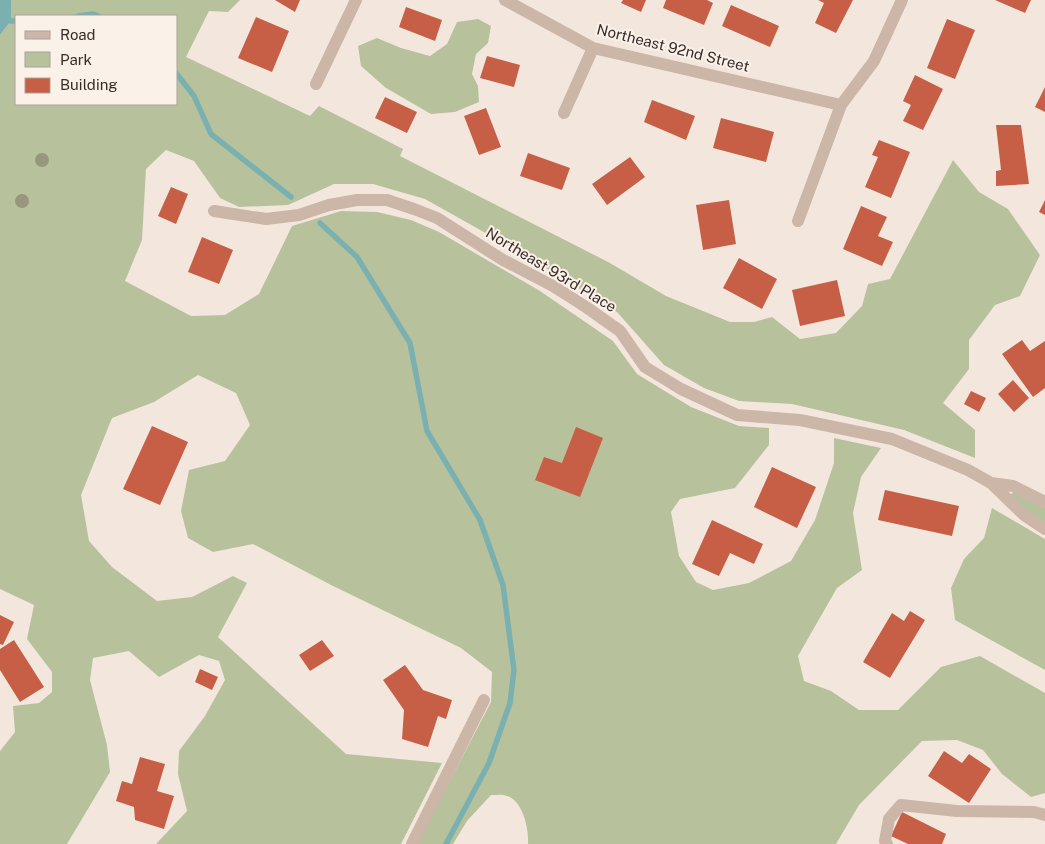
<svg xmlns="http://www.w3.org/2000/svg" width="1045" height="844" font-family="'Public Sans',sans-serif">
	<style>
		.green { fill: #b7c29c; fill-rule: evenodd }
		.water { fill: #7bb0b0 }
		.lines { fill: none; stroke-linecap: round; stroke-linejoin: round }
		.stream { stroke: #7bb0b0; stroke-width: 5.5 }
		.building { fill: #c75f46 }
		.minor { stroke: #cbb6a8; stroke-width: 12 }
		.tree { fill: #96977c }
		.labels { text-anchor: middle; stroke-width: 4; stroke-linejoin: round; paint-order: stroke }
		.street-label { font-size: 15px; fill: #382c28; stroke: #faf1e9 }
	</style>
	<rect width="100%" height="100%" fill="#f3e7dd"/>
	<path class="green" d="M11 0H240L228 12 209 11 186 57 310 116 319 106 403 149 400 156 610 263 666 296 730 322H754L772 317 800 339 836 333 862 306 868 284 890 279 953 160 979 192 1008 209 1040 255 1020 296 995 305 969 340V369L943 403 975 430V458L904 430 792 404 739 401 704 388 664 365 617 312 528 257 425 199 373 184H334L288 205 239 207 220 198 194 161 166 150 146 169 142 240 125 281 191 316 225 315 259 294 292 226 341 211 377 212 411 220 439 232 540 291 613 341 637 374 691 407 739 426 769 428V445L735 488 680 499 671 512 679 556 696 582 713 590 749 583 791 561 815 520 834 463V438L881 448 861 477 853 513 862 570 837 588 798 656 804 681 831 691 859 710H898L941 667 980 656 1045 693V793L1031 797 1002 774 983 750 957 740 922 741 859 805 836 844H528C529 829 523 801 507 796 503 794 496 795 491 795L467 821 453 844H417L491 702 492 672 461 648 331 585 253 544 213 552 188 538 181 511 189 470 225 461 250 425 236 393 198 375 154 402 112 418 81 495 89 541 112 567 157 601 192 597 233 576 247 583 218 637 346 754 442 763 401 844H156L187 811 178 774 179 751 205 716 225 680 219 661 199 655 159 677 129 651 93 658 90 680 107 745 110 772 67 844H0V751L15 732 13 706 39 703 52 692V672L27 639 34 605 0 589V35L11 21ZM16 16H176V104H16Z
		M478 19 491 26 488 43 476 54 472 74 478 86 479 102 455 112 431 114 386 88 361 66 358 46 377 38 401 48 430 56 447 44 457 22Z
		M1014 492 1045 508V522L1033 516 1010 495Z
		M992 508 1045 539V670L955 620 951 588 964 559 984 538Z"/>
	<path class="water" d="M0 0H11V21L0 35Z"/>
	<g class="lines">
		<path class="stream" d="M78 16 93 14 99 16
			M11 21H16
			M176 73 194 96 211 134 291 197
			M320 223 357 257 410 343 427 431 480 520 503 585 514 670 510 703 489 763 446 844"/>
	</g>
	<path class="building" d="M275 0H300L295 12Z
		M623 0H646L641 12 621 3Z
		M666 0H707L713 3 704 25 663 8Z
		M818 0H853L836 33 815 23 824 3Z
		M995 0H1031L1025 13Z
		M731 5 779 26 770 47 722 26Z
		M406 7 442 20 435 41 399 27Z
		M256 17 289 31 272 72 238 58Z
		M947 19 975 30 955 79 927 68Z
		M487 56 520 65 514 87 480 78Z
		M915 75 943 89 923 130 903 121 911 105 903 101Z
		M1045 87V112L1035 107Z
		M385 97 417 112 407 133 375 118Z
		M652 100 695 116 686 140 644 122Z
		M486 108 501 147 479 155 464 116Z
		M721 118 774 132 766 162 713 148Z
		M996 125H1021L1029 184 996 186V171L1001 170Z
		M879 140 910 152 891 198 865 187 878 157 872 155Z
		M528 153 570 168 562 190 520 176Z
		M630 157 645 177 607 205 592 184Z
		M171 187 188 194 176 224 158 216Z
		M729 200 736 244 703 250 696 205Z
		M1045 200V215L1039 212Z
		M861 206 887 217 878 236 893 242 882 266 843 249Z
		M202 237 233 250 219 284 188 272Z
		M739 258 777 279 762 309 723 288Z
		M837 280 845 316 800 326 792 290Z
		M1022 340 1030 351 1045 341V388L1033 397 1002 354Z
		M1013 380 1029 398 1014 412 998 394Z
		M971 391 986 398 979 412 964 404Z
		M152 426 188 442 160 505 123 489Z
		M576 427 603 438 580 497 535 480 544 457 562 463Z
		M772 467 816 487 797 528 754 507Z
		M885 490 959 506 952 536 878 520Z
		M712 520 763 544 754 564 730 553 719 576 692 564Z
		M910 611 925 620 890 678 863 662 892 613 904 621Z
		M0 615 14 622 3 645 0 644Z
		M14 640 44 687 20 702 0 670V649Z
		M322 640 334 656 310 671 299 655Z
		M405 665 423 690 452 700 446 719 438 716 428 747 402 739 404 710 383 680Z
		M200 669 218 677 212 690 195 682Z
		M944 751 962 763 969 754 991 769 969 803 928 776Z
		M140 757 165 764 157 791 174 796 164 829 135 820 134 807 116 801 122 781 132 784Z
		M902 812 946 834 942 844H908L891 836Z"/>
	<g class="lines">
		<path class="minor" d="M505 0 593 48 841 105
			M316 84 356 0
			M564 113 593 48
			M214 211 266 219 299 215 329 205 357 200H387L414 209 437 218 503 260 553 286 586 307 620 331 645 367 681 389 737 415 800 420 892 439 968 470 991 483 1024 515 1045 529
			M798 221 841 105 874 61 902 0
			M991 483 1013 486 1045 502
			M412 844 484 700
			M887 844 885 841 889 819 901 805 957 811 1034 812 1045 815"/>
	</g>
	<g class="tree">
		<circle cx="42" cy="160" r="7"/>
		<circle cx="22" cy="201" r="7"/>
	</g>
	<g class="labels">
		<g class="street-label">
			<text transform="translate(673 48) rotate(14)" y="5">Northeast 92nd Street</text>
			<text transform="translate(551 270) rotate(31)" y="5">Northeast 93rd Place</text>
		</g>
	</g>
	<rect x="15" y="15" width="162" height="90" fill="#faf1e9" stroke="#aca29c"/>
	<rect x="25" y="31" width="25" height="8" fill="#cbb6a8" stroke="#aca29c"/>
	<text x="60" y="40" font-size="15" fill="#382c28">Road</text>
	<rect x="25" y="52" width="25" height="15" fill="#b7c29c" stroke="#aca29c"/>
	<text x="60" y="65" font-size="15" fill="#382c28">Park</text>
	<rect x="25" y="78" width="25" height="15" fill="#c75f46" stroke="#aca29c"/>
	<text x="60" y="90" font-size="15" fill="#382c28">Building</text>
</svg>
